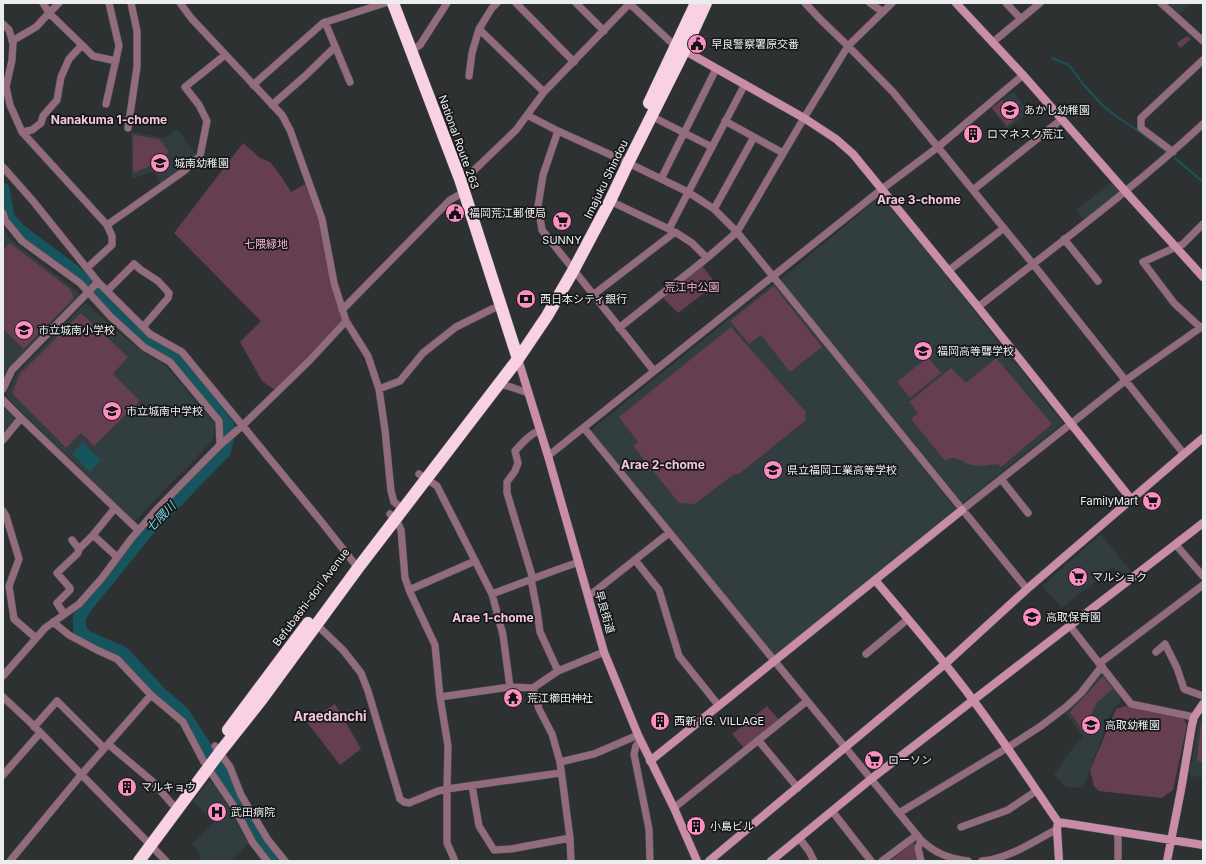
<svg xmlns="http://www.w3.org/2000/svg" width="1206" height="864" font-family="Inter,'Noto Sans JP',sans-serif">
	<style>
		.built { fill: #323d3f }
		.green { fill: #653e50 }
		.water { fill: #17555e }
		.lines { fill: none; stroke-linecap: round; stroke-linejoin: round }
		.stream { stroke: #17555e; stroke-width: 2 }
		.river { stroke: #17555e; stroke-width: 13 }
		.street-casing { stroke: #4c4f4f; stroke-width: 8 }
		.secondary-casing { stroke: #4c4f4f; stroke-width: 9 }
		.highway-casing { stroke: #4c4f4f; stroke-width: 13 }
		.street { stroke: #926b7d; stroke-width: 7 }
		.secondary { stroke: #c98ca9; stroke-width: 8 }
		.highway { stroke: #f8d1e2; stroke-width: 12 }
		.labels { text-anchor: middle; stroke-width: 3.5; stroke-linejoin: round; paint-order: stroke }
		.poi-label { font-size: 11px; fill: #eceeee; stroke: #171819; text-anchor: start }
		.street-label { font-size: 11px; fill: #eceeee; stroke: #171819 }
		.park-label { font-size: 11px; fill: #fab2d3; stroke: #171819 }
		.neighbourhood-label { font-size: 12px; font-weight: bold; fill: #f7c7dc; stroke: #171819 }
		.water-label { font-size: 12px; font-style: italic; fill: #7adae9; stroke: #171819 }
		.quarter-label { font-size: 13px; font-weight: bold; fill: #f7c7dc; stroke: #171819 }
	</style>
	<rect width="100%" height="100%" fill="#2e3131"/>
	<path class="built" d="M1168 3H1192L1180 14Z
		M1013 91 1029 113 1007 129 991 108Z
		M177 129 197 156 161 184 154 171 132 179 131 132 165 138Z
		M1112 182 1118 190 1119 192 1084 220 1076 210Z
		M882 195 1063 423 963 503 780 280Z
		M3 225 9 238 78 292 79 297 12 364 3 384Z
		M774 283 956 509 774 657 590 431Z
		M85 303 137 348 166 366 215 424 213 440 134 522 8 398 6 394 17 373Z
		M3 405 16 419 3 433Z
		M1101 534 1131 571 1121 578 1113 567 1062 608 1042 586Z
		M1103 673 1120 696V703L1113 709 1083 787 1068 788 1062 784 1054 774 1075 745 1083 737 1066 714 1101 674Z
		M1203 716V778L1189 775 1199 721Z
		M209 780 216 786 249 843 230 861H203L198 856 200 853 192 844 214 822 193 801Z"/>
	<path class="green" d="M1187 36 1191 39 1180 48 1177 43Z
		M1002 100 1016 118 1007 126 992 108Z
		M133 135 159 139 169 152 148 167 133 173Z
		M243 143 260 158 270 162 281 176 291 192 305 184 318 218 344 320 275 390 262 381 240 342 261 321 174 233Z
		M10 243 70 289 74 298 24 349 3 329V251Z
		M701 264 716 284 678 313 661 296Z
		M774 286 822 347 790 372 761 335 749 344 730 321Z
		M81 313 128 357 113 374 140 401 94 446 81 433 66 448 12 393 20 374Z
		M731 327 806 412 805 421 739 474H734L695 504 679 503 633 446 638 442 619 417Z
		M928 357 941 373 910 398 897 382Z
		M996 358 1052 424 1001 467 998 464C989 465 980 467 972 465 961 463 955 453 945 461L911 419 918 413 909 402 951 368 966 383Z
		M1103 676 1113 689 1097 702 1083 732 1070 712Z
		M335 704 361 749 340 765 307 722Z
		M767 706 779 720 744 748 732 734Z
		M1125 706 1183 718 1187 725 1173 790 1162 798 1099 791 1094 786 1090 770 1116 709Z
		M1203 722V763L1197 760 1201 724Z
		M914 842 917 861H890Z"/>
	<path class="water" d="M83 443 101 460 90 472 72 454Z"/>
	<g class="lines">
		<path class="stream" d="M1052 58 1069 65 1083 84 1103 106 1117 117 1140 132 1167 152
			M1175 158 1203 182"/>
		<path class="river" d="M3 189 8 217 19 230 74 271 90 286 107 305 148 342 173 357 192 378 228 426V437L224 452 148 530 84 609 79 618 80 631 87 637 123 653 161 694 183 713 220 770 264 849 275 861"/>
		<defs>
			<path id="street" d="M43 3 49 13 59 3
				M180 3 192 19 282 115 290 130 322 219 334 283 346 321 368 356 379 389 385 430 391 491 394 502 403 509
				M497 3 492 8 479 29 544 92
				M516 3 574 62
				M576 3 604 31
				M629 3 675 46
				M805 3 821 20 848 46 893 92 1033 264 1184 454
				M870 3 883 12
				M1006 3 1021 19
				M1161 3 1203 41
				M325 22 350 82
				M3 24 9 30 13 43 12 60 6 87 10 105 22 132 107 225 112 236V245L87 268
				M12 41 36 27 49 13 82 45 69 59 61 77 57 100 43 116 41 123 32 130 22 132
				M993 42 1040 3
				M82 45 93 56 116 61
				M411 49 417 47 420 45 447 3
				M469 76 472 53 479 29
				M253 85 323 23 385 3
				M106 104 119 46 109 3
				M272 105 305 76 335 47
				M527 115 558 131 543 175 538 206 542 230 654 371
				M651 116 712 147
				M725 121 783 153
				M128 128 137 67V31L131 3
				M558 131 622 160 688 192 714 209 737 232 1027 589
				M1173 152 1141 128V118L1203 60
				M3 167 33 201 98 282 150 334 182 352 320 520 358 568
				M460 179 467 177 516 130 544 92 630 3
				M661 179 716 69
				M973 190 1062 119
				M610 201 671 230
				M714 209 754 137
				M3 213 5 220 22 241 80 283 111 317 144 347 170 362 219 421 220 445
				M107 225 184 171 200 156 207 121 199 105 185 87 225 55
				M669 229 745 84
				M1064 239 1098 281
				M948 271 1004 228
				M107 291 134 264 141 270 158 281 169 293 168 298 143 327
				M593 295 675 232 692 243 707 258
				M978 307C1054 247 1132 190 1203 124
				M342 310 450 200 464 192
				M619 328 707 258 737 232 804 118 848 46 892 3
				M1201 328 1174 303 1143 262 1183 244 1203 224
				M499 384 511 387 528 393
				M3 389 12 370 98 282
				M379 389 400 381 423 353 456 327 492 309 501 306
				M3 400 21 418 3 440
				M21 418 138 530
				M584 428 921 840C936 854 948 858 968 861
				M548 456 882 189 938 147 1023 75
				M419 474 437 486 492 594 503 635 510 687 440 697
				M1001 479 1028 513
				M962 510 1126 380 1203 326
				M3 511 6 516 19 559 9 586 14 619 36 638
				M390 514 396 518 401 530 405 578 410 592 435 645 440 697 448 746 447 789V843L455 861
				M93 535 117 557
				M1176 545 1203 576
				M79 549 93 535 115 508
				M635 560 659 590 679 656 719 706
				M531 579 537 610 540 632 558 671
				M533 579 507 493V482L515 471 518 463 515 451C523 442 529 435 540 430
				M409 590 475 561
				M492 594 556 570 579 562
				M589 596 669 533
				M64 614 57 603 70 590V588L57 573 78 553 79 549 72 540
				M317 625 343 650 361 673 368 691 400 799 404 802 409 803 438 791 447 789 560 773
				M1070 626 1131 704 1194 717
				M1156 652 1165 644 1177 668 1184 689 1203 696
				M866 654 908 619
				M1100 663 1203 585
				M3 676 45 628 79 604 102 578 131 539 157 509 220 445 242 426 310 360 346 321
				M510 687 533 688 558 671 604 652
				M533 688 539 709 552 734 560 762
				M151 695 183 722 204 762
				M3 697 31 723 166 861
				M34 727 57 701 104 748
				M758 740 798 788
				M640 741 636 746 634 754 649 829 650 861
				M108 744 152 781 172 804
				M215 746 230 767 241 795 268 840 285 861
				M208 768 233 805 253 843 267 861
				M3 775 40 733
				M472 786 479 826 494 850 511 849 570 838 560 762 594 754 638 735
				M674 808 807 701
				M832 811 871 861
				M899 813 1007 748 1041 726 1066 707 1081 693 1102 666
				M961 827 1008 810 1036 791
				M1117 831 1118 838V861
				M570 838 571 861
				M799 838 809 851 814 861
				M10 861 81 775 151 695 117 659 97 650 69 635 53 622
				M882 861 917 835
				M921 861 918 848 921 840
				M982 861C1008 859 1035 841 1057 829"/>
			<path id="secondary" d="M956 3 1023 75 1125 191 1203 277
				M680 48 804 118 836 139 853 154 978 307 1131 499
				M518 359 548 456 604 652 638 735 674 808 697 861
				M875 580C908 619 942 658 973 700 1003 740 1030 781 1058 822L1057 829 1059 861
				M650 761 962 510
				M1058 822 1203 845
				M709 861 945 664 1027 589 1184 454 1203 438
				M771 861 871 779 1203 523
				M1167 861 1181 790 1192 725 1194 717 1203 704"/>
			<path id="highway" d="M393 3 460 179 518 359
				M649 103 696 3
				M228 730 308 623
				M139 861 220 752 262 699 358 568 518 359 547 316 573 271 610 201 628 163 684 51 706 3"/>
		</defs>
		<use href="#street" class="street-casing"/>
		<use href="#secondary" class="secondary-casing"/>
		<use href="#highway" class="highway-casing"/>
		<use href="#street" class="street"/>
		<use href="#secondary" class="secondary"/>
		<use href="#highway" class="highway"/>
	</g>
	<defs>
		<symbol id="civic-disc" viewBox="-11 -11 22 22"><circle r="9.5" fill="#fb8fc4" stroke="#171819"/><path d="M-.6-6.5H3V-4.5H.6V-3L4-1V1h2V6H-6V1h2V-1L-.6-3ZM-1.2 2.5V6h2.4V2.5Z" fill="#111"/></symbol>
		<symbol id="school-disc" viewBox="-11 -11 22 22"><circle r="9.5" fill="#fb8fc4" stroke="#171819"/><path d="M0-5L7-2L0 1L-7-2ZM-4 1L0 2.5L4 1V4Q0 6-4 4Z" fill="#111"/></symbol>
		<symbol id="building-disc" viewBox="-11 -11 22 22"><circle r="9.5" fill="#fb8fc4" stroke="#171819"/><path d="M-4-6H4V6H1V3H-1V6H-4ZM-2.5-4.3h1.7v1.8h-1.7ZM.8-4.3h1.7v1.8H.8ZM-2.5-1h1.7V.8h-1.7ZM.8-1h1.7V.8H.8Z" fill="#111"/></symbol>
		<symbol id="supermarket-disc" viewBox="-11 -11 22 22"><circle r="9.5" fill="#fb8fc4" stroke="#171819"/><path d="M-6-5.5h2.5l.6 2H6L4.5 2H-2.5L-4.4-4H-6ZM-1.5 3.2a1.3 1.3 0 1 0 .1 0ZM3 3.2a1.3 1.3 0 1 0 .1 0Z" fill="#111"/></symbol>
		<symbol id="bank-disc" viewBox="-11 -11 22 22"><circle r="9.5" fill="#fb8fc4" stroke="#171819"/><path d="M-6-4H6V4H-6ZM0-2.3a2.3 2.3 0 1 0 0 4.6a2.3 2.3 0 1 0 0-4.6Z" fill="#111"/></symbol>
		<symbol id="temple-disc" viewBox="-11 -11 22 22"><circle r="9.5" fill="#fb8fc4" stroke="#171819"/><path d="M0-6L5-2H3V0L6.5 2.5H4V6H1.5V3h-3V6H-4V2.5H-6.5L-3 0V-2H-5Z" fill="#111"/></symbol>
		<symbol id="hospital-disc" viewBox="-11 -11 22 22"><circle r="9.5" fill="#fb8fc4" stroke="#171819"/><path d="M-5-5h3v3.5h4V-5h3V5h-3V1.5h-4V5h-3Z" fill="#111"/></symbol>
	</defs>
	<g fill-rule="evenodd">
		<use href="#civic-disc" x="686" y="33" width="22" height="22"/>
		<use href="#school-disc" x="999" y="99" width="22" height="22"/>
		<use href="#building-disc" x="962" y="123" width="22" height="22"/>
		<use href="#school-disc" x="149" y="152" width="22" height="22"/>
		<use href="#civic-disc" x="444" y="202" width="22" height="22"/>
		<use href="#supermarket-disc" x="551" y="210" width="22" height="22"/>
		<use href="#bank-disc" x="515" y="288" width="22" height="22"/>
		<use href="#school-disc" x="13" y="319" width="22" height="22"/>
		<use href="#school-disc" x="912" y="340" width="22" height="22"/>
		<use href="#school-disc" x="101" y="400" width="22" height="22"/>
		<use href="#school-disc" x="762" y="459" width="22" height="22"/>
		<use href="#supermarket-disc" x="1141" y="490" width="22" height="22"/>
		<use href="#supermarket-disc" x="1067" y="566" width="22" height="22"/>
		<use href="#school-disc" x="1021" y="606" width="22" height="22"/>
		<use href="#temple-disc" x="502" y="687" width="22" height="22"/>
		<use href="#building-disc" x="649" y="710" width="22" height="22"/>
		<use href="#school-disc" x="1080" y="714" width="22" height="22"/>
		<use href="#supermarket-disc" x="863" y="749" width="22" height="22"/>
		<use href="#building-disc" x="116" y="776" width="22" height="22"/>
		<use href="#hospital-disc" x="206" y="801" width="22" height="22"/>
		<use href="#building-disc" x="685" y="815" width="22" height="22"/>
	</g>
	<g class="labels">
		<g class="poi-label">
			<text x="711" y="48">早良警察署原交番</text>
			<text x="1024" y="114">あかし幼稚園</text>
			<text x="987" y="138">ロマネスク荒江</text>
			<text x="174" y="167">城南幼稚園</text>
			<text x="469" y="217">福岡荒江郵便局</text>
			<text x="562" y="244" text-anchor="middle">SUNNY</text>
			<text x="540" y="303">西日本シティ銀行</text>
			<text x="38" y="334">市立城南小学校</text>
			<text x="937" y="355">福岡高等聾学校</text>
			<text x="126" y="415">市立城南中学校</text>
			<text x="787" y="474">県立福岡工業高等学校</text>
			<text x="1138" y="505" text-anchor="end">FamilyMart</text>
			<text x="1092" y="581">マルショク</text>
			<text x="1046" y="621">高取保育園</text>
			<text x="527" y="702">荒江櫛田神社</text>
			<text x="674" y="725">西新 I.G. VILLAGE</text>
			<text x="1105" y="729">高取幼稚園</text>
			<text x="888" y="764">ローソン</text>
			<text x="141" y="791">マルキョウ</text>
			<text x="231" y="816">武田病院</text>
			<text x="710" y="830">小島ビル</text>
		</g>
		<g class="street-label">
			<text transform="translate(459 142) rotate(70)" y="4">National Route 263</text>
			<text transform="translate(606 179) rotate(-64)" y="4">Imajuku Shindou</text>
			<text transform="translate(311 597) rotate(-53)" y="4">Befubashi-dori Avenue</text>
			<text transform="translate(605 612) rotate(74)" y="4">早良街道</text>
		</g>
		<g class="park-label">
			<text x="266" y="248">七隈緑地</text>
			<text x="692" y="291">荒江中公園</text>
		</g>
		<g class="neighbourhood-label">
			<text x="109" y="124">Nanakuma 1-chome</text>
			<text x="919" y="204">Arae 3-chome</text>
			<text x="663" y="469">Arae 2-chome</text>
			<text x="493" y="622">Arae 1-chome</text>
		</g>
		<g class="water-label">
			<text transform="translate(161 517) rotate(-46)" y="4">七隈川</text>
		</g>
		<g class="quarter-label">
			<text x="330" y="721">Araedanchi</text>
		</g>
	</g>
	<rect width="1206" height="864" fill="none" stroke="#eceeee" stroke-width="8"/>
</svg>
